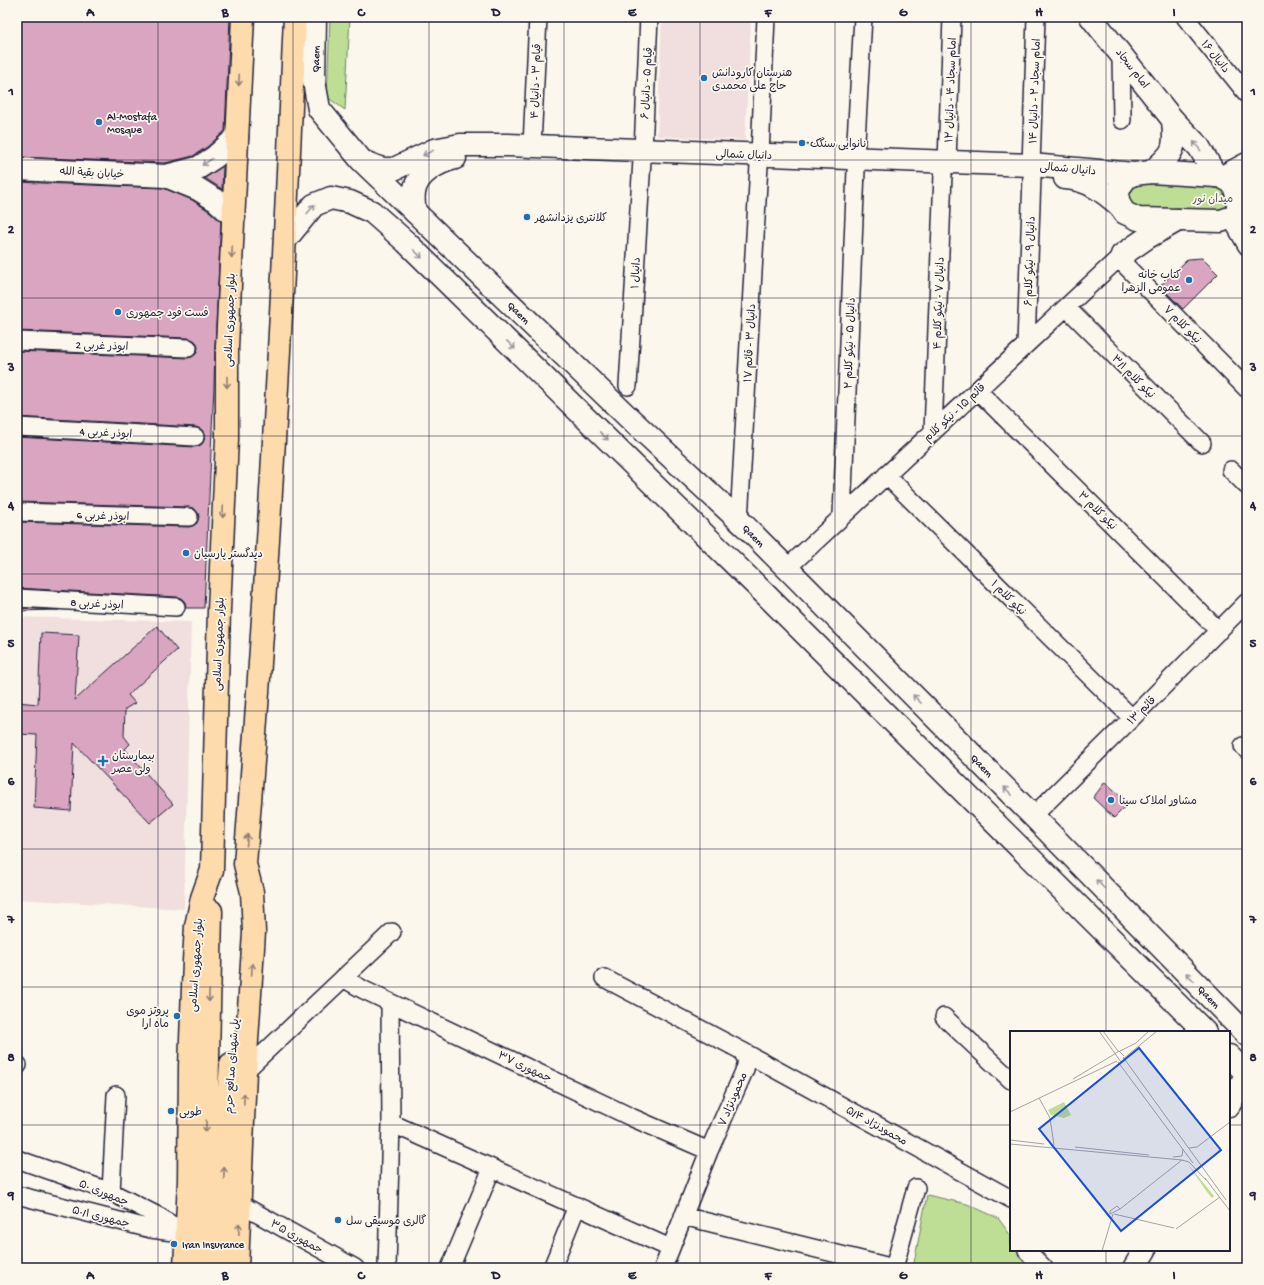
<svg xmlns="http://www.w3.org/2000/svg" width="1264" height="1285" font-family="'Gochi Hand','Playpen Sans Arabic',sans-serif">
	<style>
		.built { fill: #f1dedf }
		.green { fill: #bedd95; stroke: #708068 }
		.building { fill: #d9a5c0; stroke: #22223b }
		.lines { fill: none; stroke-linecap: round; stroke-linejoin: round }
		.street-casing { stroke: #22223b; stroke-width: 20 }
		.secondary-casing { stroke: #22223b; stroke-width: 25 }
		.primary-casing { stroke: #22223b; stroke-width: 25 }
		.street { stroke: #fbf7ec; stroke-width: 17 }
		.secondary { stroke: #fbf7ec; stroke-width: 22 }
		.primary { stroke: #fedbac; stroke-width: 22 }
		.oneway { stroke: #907e74 }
		.oneway2 { stroke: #99979c }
		.grid { fill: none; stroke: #22223b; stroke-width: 1; stroke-opacity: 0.55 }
		.poi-dot { fill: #1f6fb2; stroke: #fbf7ec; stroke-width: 1.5 }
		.labels { text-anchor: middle; stroke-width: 3.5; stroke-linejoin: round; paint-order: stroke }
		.street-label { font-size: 11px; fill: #22223b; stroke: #fbf7ec }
		.poi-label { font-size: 11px; fill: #22223b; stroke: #fbf7ec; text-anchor: start }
		.park-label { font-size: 11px; fill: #515a56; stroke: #fbf7ec }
		.inset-road { fill: none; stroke: #a4a2a5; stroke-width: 1 }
		.view { fill: #1d4ed8; fill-opacity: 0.15; stroke: #1d4ed8; stroke-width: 2 }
		.inset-edge { fill: none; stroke: #22223b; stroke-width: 2 }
		.neatline { fill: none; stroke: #22223b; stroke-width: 1.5 }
		.grid-label { font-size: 13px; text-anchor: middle; font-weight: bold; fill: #22223b }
	</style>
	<rect width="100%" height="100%" fill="#fbf7ec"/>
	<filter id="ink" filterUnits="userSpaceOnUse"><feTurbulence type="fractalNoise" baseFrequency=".025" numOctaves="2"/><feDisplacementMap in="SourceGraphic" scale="8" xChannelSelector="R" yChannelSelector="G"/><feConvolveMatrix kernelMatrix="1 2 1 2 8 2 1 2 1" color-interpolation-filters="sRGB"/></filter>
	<g filter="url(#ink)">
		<path class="built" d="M662 17 751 20 745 140 657 136Z
			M17 617 191 622 184 909 17 899Z"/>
		<path class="green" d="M330 17H350L345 110 327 97Z
			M1140 182 1219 184 1227 189 1228 208 1223 211 1141 210 1131 206 1128 200 1127 192 1132 186Z
			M927 1195 967 1204 998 1218 1011 1236V1250H1022L1035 1268H913Z"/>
		<path class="building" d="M17 17H230L225 131 207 147 193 156 165 163 17 157Z
			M223 166 222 189 205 178Z
			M17 182 163 188 192 200 209 211 221 222 215 346 214 386 204 608H186L185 602 181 598 177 597 17 588V522L189 527 193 526 197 523 199 517 198 513 195 509 189 507 17 502V437L194 447 199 446 203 443 205 437 204 433 201 429 196 427 17 417V351L188 358 192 357 196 354 198 348 197 343 194 340 188 338 17 331Z
			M1202 258 1218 274 1183 309 1160 286 1188 259Z
			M17 608 59 610 17 611Z
			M157 626 177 650 128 695 135 703 125 709 124 736 130 744 125 749 173 804 150 823 74 743 71 811 34 808 37 735 17 734V702L38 704 41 633 79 635 75 700Z
			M1105 782 1129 803 1114 818 1093 798Z"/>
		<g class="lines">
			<defs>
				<path id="street" d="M1185 17 1247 94
					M1121 54 1122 120
					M532 146 538 17
					M643 150 649 17
					M760 155 766 17
					M855 158 863 17
					M947 162 952 17
					M1031 165 1036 17
					M1231 218 1247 246
					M1118 258 1247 389
					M1067 308 1202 443
					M17 341 188 348
					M1026 344 1032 177
					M628 386 642 160
					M977 390 1219 631
					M17 427 195 437
					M933 432 943 174
					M1231 470 1247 486
					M886 475 1132 718
					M17 512 189 517
					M842 516 856 170
					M739 521 759 165
					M786 569 1122 255
					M17 598 176 607
					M1243 746 1247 750
					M1033 816 1132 718 1247 602
					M343 978 364 990 633 1118 709 1151
					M604 978 742 1051 747 1061 745 1069 709 1151 663 1268
					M944 1017 1011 1080
					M742 1051 1011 1199
					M17 1066 18 1065
					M245 1071 392 932
					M391 1123 670 1248
					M17 1159 111 1192 160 1217 186 1234
					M111 1192 116 1095
					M17 1195 151 1229 180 1233
					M240 1204 355 1268
					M683 1216 894 1268
					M1027 1250 1028 1252 1044 1268
					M387 1268 391 1123 390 1003
					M450 1268 492 1168
					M552 1268 577 1206
					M894 1268 916 1188"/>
				<g id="secondary">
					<path id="s1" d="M315 17 314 81 319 109 361 160 628 417 745 526 1033 816 1247 1035"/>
					<path d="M1091 17 1173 120 1199 147 1216 176"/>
					<path d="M364 162 382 169H394L434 150 460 145H508L1031 165 1134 174"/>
					<path d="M17 169 166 176 198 168 215 157 237 137"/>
					<path d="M1151 172 1216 176 1222 177 1233 183C1237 195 1241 204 1235 216L1221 221 1138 219 1125 213 1120 206 1117 196 1120 187 1126 178 1134 174Z"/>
					<path d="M1151 172C1174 153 1176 150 1173 120"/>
					<path d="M166 176 198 189 217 201 234 217"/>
					<path d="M1222 177 1247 164"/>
					<path d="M1065 178C1088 179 1104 192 1120 206"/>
					<path d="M415 212C414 206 413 199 414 193 416 173 439 162 455 158"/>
					<path d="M286 239 314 205 331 198 350 202 372 212 406 242 764 593 1205 1032"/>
					<path d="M1122 255 1148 237 1178 220"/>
					<path d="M1229 1056 1247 1074"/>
					<path d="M1229 1105 1247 1074"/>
					<path d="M1134 1268 1145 1250"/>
				</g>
				<path id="primary" d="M185 1268 189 1180 190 1066 194 961 196 926 202 898 212 870 219 610 227 439V347L243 17
					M200 1268 206 1156 211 911
					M220 1268 225 1153 231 1064
					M237 1268 245 1071 254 932 252 892 245 864C268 582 283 299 295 17"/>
			</defs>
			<use href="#street" class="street-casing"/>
			<use href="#secondary" class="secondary-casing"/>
			<use href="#primary" class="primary-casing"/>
			<use href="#street" class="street"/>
			<use href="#secondary" class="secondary"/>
			<use href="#primary" class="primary"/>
		</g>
		<defs><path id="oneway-shaft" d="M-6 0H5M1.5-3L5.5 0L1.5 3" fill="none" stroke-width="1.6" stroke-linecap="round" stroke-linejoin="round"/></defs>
		<g class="oneway">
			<use href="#oneway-shaft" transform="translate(239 80) rotate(92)"/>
			<use href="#oneway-shaft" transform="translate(232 252) rotate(93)"/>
			<use href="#oneway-shaft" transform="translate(227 382) rotate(90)"/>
			<use href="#oneway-shaft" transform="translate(223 512) rotate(93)"/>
			<use href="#oneway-shaft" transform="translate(247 840) rotate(-85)"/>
			<use href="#oneway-shaft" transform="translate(252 969) rotate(-86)"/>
			<use href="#oneway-shaft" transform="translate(209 996) rotate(91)"/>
			<use href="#oneway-shaft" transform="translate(244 1099) rotate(-88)"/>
			<use href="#oneway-shaft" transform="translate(206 1126) rotate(91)"/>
			<use href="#oneway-shaft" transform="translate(224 1173) rotate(-88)"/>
			<use href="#oneway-shaft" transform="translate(239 1229) rotate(-88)"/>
		</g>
		<g class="oneway2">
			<use href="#oneway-shaft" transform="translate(1197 146) rotate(-128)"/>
			<use href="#oneway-shaft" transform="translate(428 153) rotate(154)"/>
			<use href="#oneway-shaft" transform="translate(207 162) rotate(147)"/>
			<use href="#oneway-shaft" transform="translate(311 209) rotate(-49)"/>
			<use href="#oneway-shaft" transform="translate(418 254) rotate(44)"/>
			<use href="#oneway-shaft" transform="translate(511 345) rotate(44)"/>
			<use href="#oneway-shaft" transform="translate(604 436) rotate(44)"/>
			<use href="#oneway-shaft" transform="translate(917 699) rotate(-135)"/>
			<use href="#oneway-shaft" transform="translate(1008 791) rotate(-135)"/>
			<use href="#oneway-shaft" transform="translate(1100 884) rotate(-134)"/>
			<use href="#oneway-shaft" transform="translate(1190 977) rotate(-134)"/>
		</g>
	</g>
	<path class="grid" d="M158 17V1268M293 17V1268M429 17V1268M564 17V1268M700 17V1268M835 17V1268M971 17V1268M1106 17V1032M17 160H1247M17 298H1247M17 436H1247M17 574H1247M17 711H1247M17 849H1247M17 987H1247M17 1125H1011M1229 1125H1247M1106 1250V1268"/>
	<g class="poi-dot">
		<circle cx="704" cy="78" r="4"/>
		<circle cx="99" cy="122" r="4"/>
		<circle cx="802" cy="143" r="4"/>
		<circle cx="527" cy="217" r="4"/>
		<circle cx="1189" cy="280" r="4"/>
		<circle cx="118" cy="312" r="4"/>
		<circle cx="186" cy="553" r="4"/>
		<path d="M101 755h4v4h4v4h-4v4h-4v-4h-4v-4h4z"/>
		<circle cx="1111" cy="800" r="4"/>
		<circle cx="177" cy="1016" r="4"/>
		<circle cx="171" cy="1111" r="4"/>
		<circle cx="338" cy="1220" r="4"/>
		<circle cx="174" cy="1244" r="4"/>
	</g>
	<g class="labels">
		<g class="street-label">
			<text transform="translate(1216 56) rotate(51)" y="4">دانیال ۱۶</text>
			<text transform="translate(315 59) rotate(-89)" y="4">Qaem</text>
			<text transform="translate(1133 68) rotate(52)" y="4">امام سجاد</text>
			<text transform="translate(535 81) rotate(-88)" y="4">قیام ۳ - دانیال ۴</text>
			<text transform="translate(646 83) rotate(-87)" y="4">قیام ۵ - دانیال ۶</text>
			<text transform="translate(950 90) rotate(-88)" y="4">امام سجاد ۴ - دانیال ۱۲</text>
			<text transform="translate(1034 91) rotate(-88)" y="4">امام سجاد ۲ - دانیال ۱۴</text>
			<text transform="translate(744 154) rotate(2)" y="4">دانیال شمالی</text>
			<text transform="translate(1068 168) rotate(5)" y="4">دانیال شمالی</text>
			<text transform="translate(92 172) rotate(3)" y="4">خیابان بقیة الله</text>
			<text transform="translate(1029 261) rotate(-88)" y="4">دانیال ۹ - نیکو کلام ۶</text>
			<text transform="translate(635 273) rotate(-87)" y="4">دانیال ۱</text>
			<text transform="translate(938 303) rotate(-88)" y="4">دانیال ۷ - نیکو کلام ۴</text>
			<text dy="4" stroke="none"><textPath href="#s1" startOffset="378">Qaem</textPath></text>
			<text transform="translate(229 320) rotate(-88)" y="4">بلوار جمهوری اسلامی</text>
			<text transform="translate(1183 324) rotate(45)" y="4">نیکو کلام ٧</text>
			<text transform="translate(749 343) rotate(-87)" y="4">دانیال ۳ - قائم ۱۷</text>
			<text transform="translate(849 343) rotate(-88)" y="4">دانیال ۵ - نیکو کلام ۲</text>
			<text transform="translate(102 345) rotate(2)" y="4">ابوذر غربی 2</text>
			<text transform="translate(1134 376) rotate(45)" y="4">نیکو کلام ۳/۱</text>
			<text transform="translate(954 412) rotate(-43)" y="4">قائم ۱۵ - نیکو کلام</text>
			<text transform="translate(106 432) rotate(3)" y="4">ابوذر غربی 4</text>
			<text transform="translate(1098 510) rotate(45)" y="4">نیکو کلام ۳</text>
			<text transform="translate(103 515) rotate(2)" y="4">ابوذر غربی 6</text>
			<text dy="4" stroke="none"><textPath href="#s1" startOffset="702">Qaem</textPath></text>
			<text transform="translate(1009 597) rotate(45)" y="4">نیکو کلام ۱</text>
			<text transform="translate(97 603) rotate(3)" y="4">ابوذر غربی 8</text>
			<text transform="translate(218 644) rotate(-88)" y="4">بلوار جمهوری اسلامی</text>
			<text transform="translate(1141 710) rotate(-45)" y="4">قائم ۱۳</text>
			<text dy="4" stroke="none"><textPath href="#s1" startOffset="1026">Qaem</textPath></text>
			<text transform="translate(195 965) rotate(-86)" y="4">بلوار جمهوری اسلامی</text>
			<text dy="4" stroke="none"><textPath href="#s1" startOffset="1350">Qaem</textPath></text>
			<text transform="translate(231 1066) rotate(-86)" y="4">پل شهدای مدافع حرم</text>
			<text transform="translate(525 1066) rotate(25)" y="4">جمهوری ۳۷</text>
			<text transform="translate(732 1099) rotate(-67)" y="4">محمودنژاد ۷</text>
			<text transform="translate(877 1125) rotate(29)" y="4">محمودنژاد ۵/۴</text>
			<text transform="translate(104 1192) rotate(22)" y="4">جمهوری ۵۰</text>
			<text transform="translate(101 1216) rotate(14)" y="4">جمهوری ۵۰/۱</text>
			<text transform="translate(297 1236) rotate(29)" y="4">جمهوری ۳۵</text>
		</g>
		<g class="poi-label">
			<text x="712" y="76">هنرستان کارودانش<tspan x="712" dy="13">حاج علی محمدی</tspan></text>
			<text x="107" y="120">Al-Mostafa<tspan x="107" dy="13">Mosque</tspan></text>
			<text x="810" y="147">نانوایی سنگک</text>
			<text x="535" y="221">کلانتری یزدانشهر</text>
			<text x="1181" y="278" text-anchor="end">کتاب خانه<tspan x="1181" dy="13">عمومی الزهرا</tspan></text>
			<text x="126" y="316">فست فود جمهوری</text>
			<text x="194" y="557">دیدگستر پارسیان</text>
			<text x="112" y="759">بیمارستان<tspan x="112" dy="13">ولی عصر</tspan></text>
			<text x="1119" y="804">مشاور املاک سینا</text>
			<text x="169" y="1014" text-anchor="end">پروتز موی<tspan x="169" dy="13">ماه ارا</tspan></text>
			<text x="179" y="1115">طوبی</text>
			<text x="346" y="1224">گالری موسیقی سل</text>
			<text x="182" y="1248">Iran Insurance</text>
		</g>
		<g class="park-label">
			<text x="1213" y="202">میدان نور</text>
		</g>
	</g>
	<g transform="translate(1010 1031)">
		<rect width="220" height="220" fill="#fbf7ec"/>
		<path d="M54 71 61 84 54 87 41 84 38 79ZM177 132 204 165 202 167 197 161Z" fill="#bedd95"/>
		<path class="inset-road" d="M89 0 111 31M93 0 108 20M110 20 126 12 139 0M103 24 109 20 114 25M113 26 216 169M113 28 147 0M108 31 183 132M63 48 103 24M29 67 40 87 44 114M0 81 107 30M0 109 34 113M0 113 172 129 179 131 196 149M65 116 139 124M179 117 187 116 220 91M163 126 172 125 173 118M195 147 220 180M107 175 110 178 100 183V180ZM110 178 172 129M104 183 164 197M166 198 210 166M92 220 103 183"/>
		<path class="view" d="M129 17 211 119 111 200 29 98Z"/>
		<rect width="220" height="220" class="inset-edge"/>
	</g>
	<rect width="1264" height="1285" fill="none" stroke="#fbf7ec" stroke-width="44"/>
	<rect x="22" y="22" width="1220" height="1241" class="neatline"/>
	<g class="grid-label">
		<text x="90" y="16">A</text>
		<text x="225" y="16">B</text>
		<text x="361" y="16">C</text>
		<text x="496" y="16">D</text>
		<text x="632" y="16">E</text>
		<text x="768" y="16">F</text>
		<text x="903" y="16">G</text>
		<text x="1039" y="16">H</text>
		<text x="1174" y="16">I</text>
		<text x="11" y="95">1</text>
		<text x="1253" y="95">1</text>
		<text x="11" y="233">2</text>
		<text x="1253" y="233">2</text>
		<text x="11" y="371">3</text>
		<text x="1253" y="371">3</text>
		<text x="11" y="509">4</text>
		<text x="1253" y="509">4</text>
		<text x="11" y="647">5</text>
		<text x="1253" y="647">5</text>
		<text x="11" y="785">6</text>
		<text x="1253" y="785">6</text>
		<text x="11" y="923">7</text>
		<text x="1253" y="923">7</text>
		<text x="11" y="1061">8</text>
		<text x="1253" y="1061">8</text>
		<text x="11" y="1199">9</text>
		<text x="1253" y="1199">9</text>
		<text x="90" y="1279">A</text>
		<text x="225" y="1279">B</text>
		<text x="361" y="1279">C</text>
		<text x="496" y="1279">D</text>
		<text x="632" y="1279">E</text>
		<text x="768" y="1279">F</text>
		<text x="903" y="1279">G</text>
		<text x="1039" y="1279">H</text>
		<text x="1174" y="1279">I</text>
	</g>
</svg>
